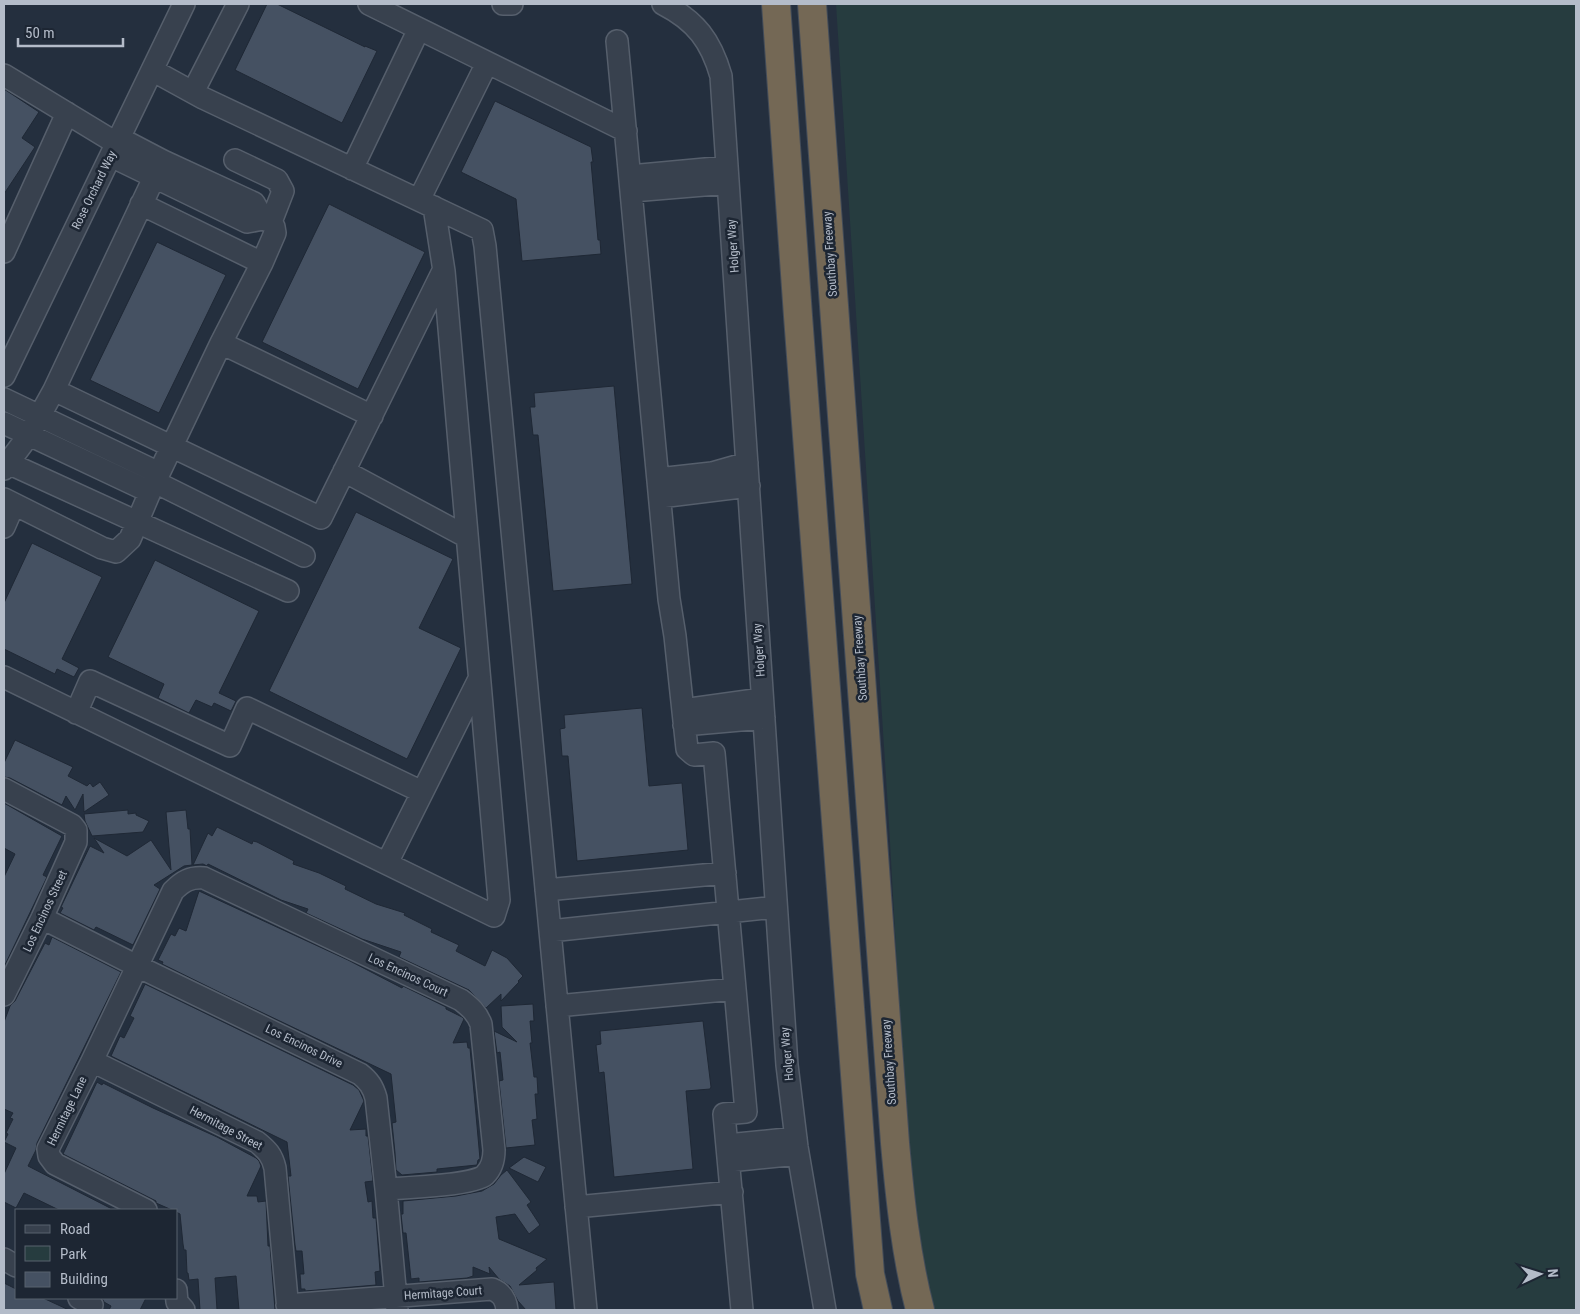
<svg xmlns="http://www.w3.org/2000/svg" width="1580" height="1314" font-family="'Roboto Condensed',sans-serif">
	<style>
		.green { fill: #263c3f }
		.building { fill: #455162; stroke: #1f2835 }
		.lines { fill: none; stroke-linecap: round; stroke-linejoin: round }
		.minor-casing { stroke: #565f6c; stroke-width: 24 }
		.highway-casing { stroke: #434c59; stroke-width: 30 }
		.minor { stroke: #38414e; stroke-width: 21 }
		.highway { stroke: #746855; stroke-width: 28 }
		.labels { text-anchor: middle; stroke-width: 5; stroke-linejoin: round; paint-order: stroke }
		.street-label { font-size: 12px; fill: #b4bcc9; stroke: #1d2633 }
	</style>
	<rect width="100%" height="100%" fill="#242f3e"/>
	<path class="green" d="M836 4H1576V1310H922L915 1290 889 824Z"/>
	<path class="building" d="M267 4H277L365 47V46L377 51 342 123 235 70Z
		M4 89 39 112 22 138 35 147 4 194Z
		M495 101 591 147 593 162H591L598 240H600L601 254 522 261 516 199 461 172Z
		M329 204 425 252 358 389 262 342Z
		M157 242 226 275 159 413 90 380Z
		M614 386 632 584 553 591 538 435H533L530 407H535L534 393Z
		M356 512 453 559 419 628 461 648 407 759 269 691Z
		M32 543 102 577 62 659 79 668 74 677 57 669 55 674 4 649V603Z
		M155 560 259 611 219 693 236 701 231 711 214 703 212 707 196 700 189 713 158 698 164 684 108 657Z
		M642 708 649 786 682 783 688 850 577 861 568 756H562L560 729 565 728 564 715Z
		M15 740 73 767 68 776 87 786 90 783 93 787 100 782 109 795 84 812 83 794 75 810 66 796 62 805 10 778 4 777V763Z
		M4 803 62 836 43 875 47 877 4 967V877L15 854 4 848Z
		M128 810V814L136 813V815L149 821 143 832 92 836 85 821 84 814Z
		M186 810 188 829H190L192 865 184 866 154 885 160 889 133 945 96 927 94 930 60 913 63 908 61 907 90 846 104 853 94 838 127 856 151 840 171 870 166 812Z
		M217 827 252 844 253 841 257 842 294 861 293 864 319 873 346 886 345 889 376 904 405 913 404 915 432 929 431 932 459 945 456 951 485 966 492 950 507 958 523 976 518 981 519 982 501 1001V994L486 1008 469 990 399 957 401 952 362 939 306 913 308 909 281 900 208 864 207 866 203 864 193 865 208 833 212 836Z
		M199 891 348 960 402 988 403 986 446 1007V1009L462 1017 464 1019 453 1043 467 1042 468 1048H470L480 1159 478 1160 477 1165 437 1169V1172L402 1175 396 1170 395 1153 392 1123 396 1122 391 1074 221 993 162 964 163 962 158 960 171 934 175 936 179 928 186 931Z
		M52 937 121 972 37 1143 36 1150 28 1166 114 1210H59L24 1193 16 1208 4 1202V1174L16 1148 4 1142 8 1134 6 1133 13 1119 10 1118 13 1113 4 1109V1022L10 1006 15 1001 45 943 49 945Z
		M145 984 353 1085 359 1090 364 1101 350 1130 366 1129V1136H368L373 1181 365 1182 368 1202 372 1201 373 1218H376L380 1271 375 1272 376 1285 305 1291V1289H301L300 1274H304L302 1251H296L295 1245 288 1176H291L287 1142 111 1056 120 1036 124 1038 134 1018 130 1016Z
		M533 1004 534 1021H530L532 1043H530L534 1077H537L538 1094H535L537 1119 532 1120 535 1145 506 1148 499 1081 503 1080 500 1052 497 1053 494 1031 517 1042 502 1027 501 1006Z
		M703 1021 711 1087 710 1089 686 1091 693 1169 614 1177 604 1072 599 1073 596 1045 601 1044 600 1031Z
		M97 1082 102 1085 103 1083 153 1108 217 1137 256 1158 259 1161 261 1166 247 1196H257L258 1202 266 1201 268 1246H270L275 1310H239L236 1276 215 1278 217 1310H200L198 1279 189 1280 188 1273H187L186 1250H184L183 1244 180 1214 176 1212V1210H172L156 1203V1201L63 1154Z
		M524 1157 546 1167 538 1182 509 1168Z
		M507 1170 531 1202 527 1205 540 1225 529 1234 515 1214 496 1217 499 1239 547 1259 536 1268 537 1270 519 1285 554 1282 556 1310H526L518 1301 510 1286 499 1279 489 1267 490 1274 473 1267V1276L467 1278 419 1282V1278L411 1279 406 1233H403L401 1214H403V1201L456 1196 482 1191 494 1184 501 1175Z
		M4 1283 16 1289V1298H43L69 1310H4Z
		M102 1298H146L140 1310H109L111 1306 104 1302Z"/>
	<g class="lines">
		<defs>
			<path id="minor" d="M369 4 626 131
				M503 4H512
				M663 4C696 21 711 41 721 76L787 1065 797 1147 825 1310
				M617 41 669 599 675 636 687 749 694 755 714 753 746 1112 724 1114 742 1310
				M152 70 203 98 482 230 485 246 586 1310
				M4 75 116 143
				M193 92 238 4
				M111 156 247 222 263 219 254 203 163 161 119 138
				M235 160 277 180 283 191 271 222
				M352 169 419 29
				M630 176 727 167
				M632 191 728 183
				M419 200 487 63
				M141 204 262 263
				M4 252 67 113
				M221 343 372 416
				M4 376 184 4
				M54 390 160 165
				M4 399 159 473
				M4 423 150 492
				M8 463 29 435 54 390 321 518 443 271
				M4 469 8 463 288 591
				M344 471 467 537
				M658 479 712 473 747 463
				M155 482 304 556
				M660 497 749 486
				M4 499 102 548 116 552 130 539 150 492 221 343 262 263 275 233 274 227 271 222 263 219
				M4 527 14 504
				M4 677 494 916 499 900 444 271 434 207
				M683 710 762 699
				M76 713 90 681 230 746 247 708 422 792
				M684 725 764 718
				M4 789 72 825 76 830V842L42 918 4 995
				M387 863 479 679
				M546 890 725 873
				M42 918 137 966 360 1074C369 1081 373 1087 376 1098L386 1189 397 1310
				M550 931 776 907
				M557 1006 735 989
				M92 1061 257 1142C267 1150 272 1155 275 1168L288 1310
				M727 1145 796 1138
				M729 1161 798 1154
				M576 1207 732 1192
				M146 1210 55 1164 49 1156 48 1149 92 1061 173 891C183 881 190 877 204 878L461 1000C470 1007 477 1013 481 1024L494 1150C494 1159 492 1168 485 1175 475 1185 404 1188 386 1189
				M4 1259 16 1266
				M176 1290 177 1302 184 1310
				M79 1298 92 1305
				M287 1305 492 1289C502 1293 506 1299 507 1310"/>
			<path id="highway" d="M776 4 798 316 870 1274 878 1310
				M812 4 895 1143C900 1199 906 1256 920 1310"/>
		</defs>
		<use href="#minor" class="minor-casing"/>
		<use href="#highway" class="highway-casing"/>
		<use href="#minor" class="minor"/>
		<use href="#highway" class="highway"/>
	</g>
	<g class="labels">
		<g class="street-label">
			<text transform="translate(94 190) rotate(-64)" y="4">Rose Orchard Way</text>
			<text transform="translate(733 246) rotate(-94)" y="4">Holger Way</text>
			<text transform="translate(830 254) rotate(-94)" y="4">Southbay Freeway</text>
			<text transform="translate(759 650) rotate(-94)" y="4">Holger Way</text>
			<text transform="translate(860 658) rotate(-94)" y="4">Southbay Freeway</text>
			<text transform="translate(45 911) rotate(-65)" y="4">Los Encinos Street</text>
			<text transform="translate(408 975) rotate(25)" y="4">Los Encinos Court</text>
			<text transform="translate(304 1046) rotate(26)" y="4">Los Encinos Drive</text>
			<text transform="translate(787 1054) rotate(-95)" y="4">Holger Way</text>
			<text transform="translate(889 1062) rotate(-94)" y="4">Southbay Freeway</text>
			<text transform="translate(67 1111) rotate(-64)" y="4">Hermitage Lane</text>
			<text transform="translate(226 1128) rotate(28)" y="4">Hermitage Street</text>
			<text transform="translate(443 1293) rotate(-4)" y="4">Hermitage Court</text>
		</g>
	</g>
	<rect width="1580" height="1314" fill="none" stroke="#b4bcc9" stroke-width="10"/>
	<rect x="15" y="1209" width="162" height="90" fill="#1d2633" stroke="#59626f"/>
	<rect x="25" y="1225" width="25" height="8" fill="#38414e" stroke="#59626f"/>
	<text x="60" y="1234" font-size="15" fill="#b4bcc9">Road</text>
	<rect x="25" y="1246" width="25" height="15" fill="#263c3f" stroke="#59626f"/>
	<text x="60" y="1259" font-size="15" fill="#b4bcc9">Park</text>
	<rect x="25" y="1272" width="25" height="15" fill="#455162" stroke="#59626f"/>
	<text x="60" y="1284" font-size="15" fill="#b4bcc9">Building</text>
	<g transform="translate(1540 1274) rotate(86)" stroke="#1d2633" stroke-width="4" paint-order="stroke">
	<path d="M0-4L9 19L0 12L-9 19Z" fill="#b4bcc9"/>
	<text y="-8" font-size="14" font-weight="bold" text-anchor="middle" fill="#b4bcc9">N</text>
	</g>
	<path d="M18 38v8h105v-8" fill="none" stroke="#b4bcc9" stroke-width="2.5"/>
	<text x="25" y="38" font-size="15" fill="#b4bcc9" stroke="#1d2633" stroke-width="4" paint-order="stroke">50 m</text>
</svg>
